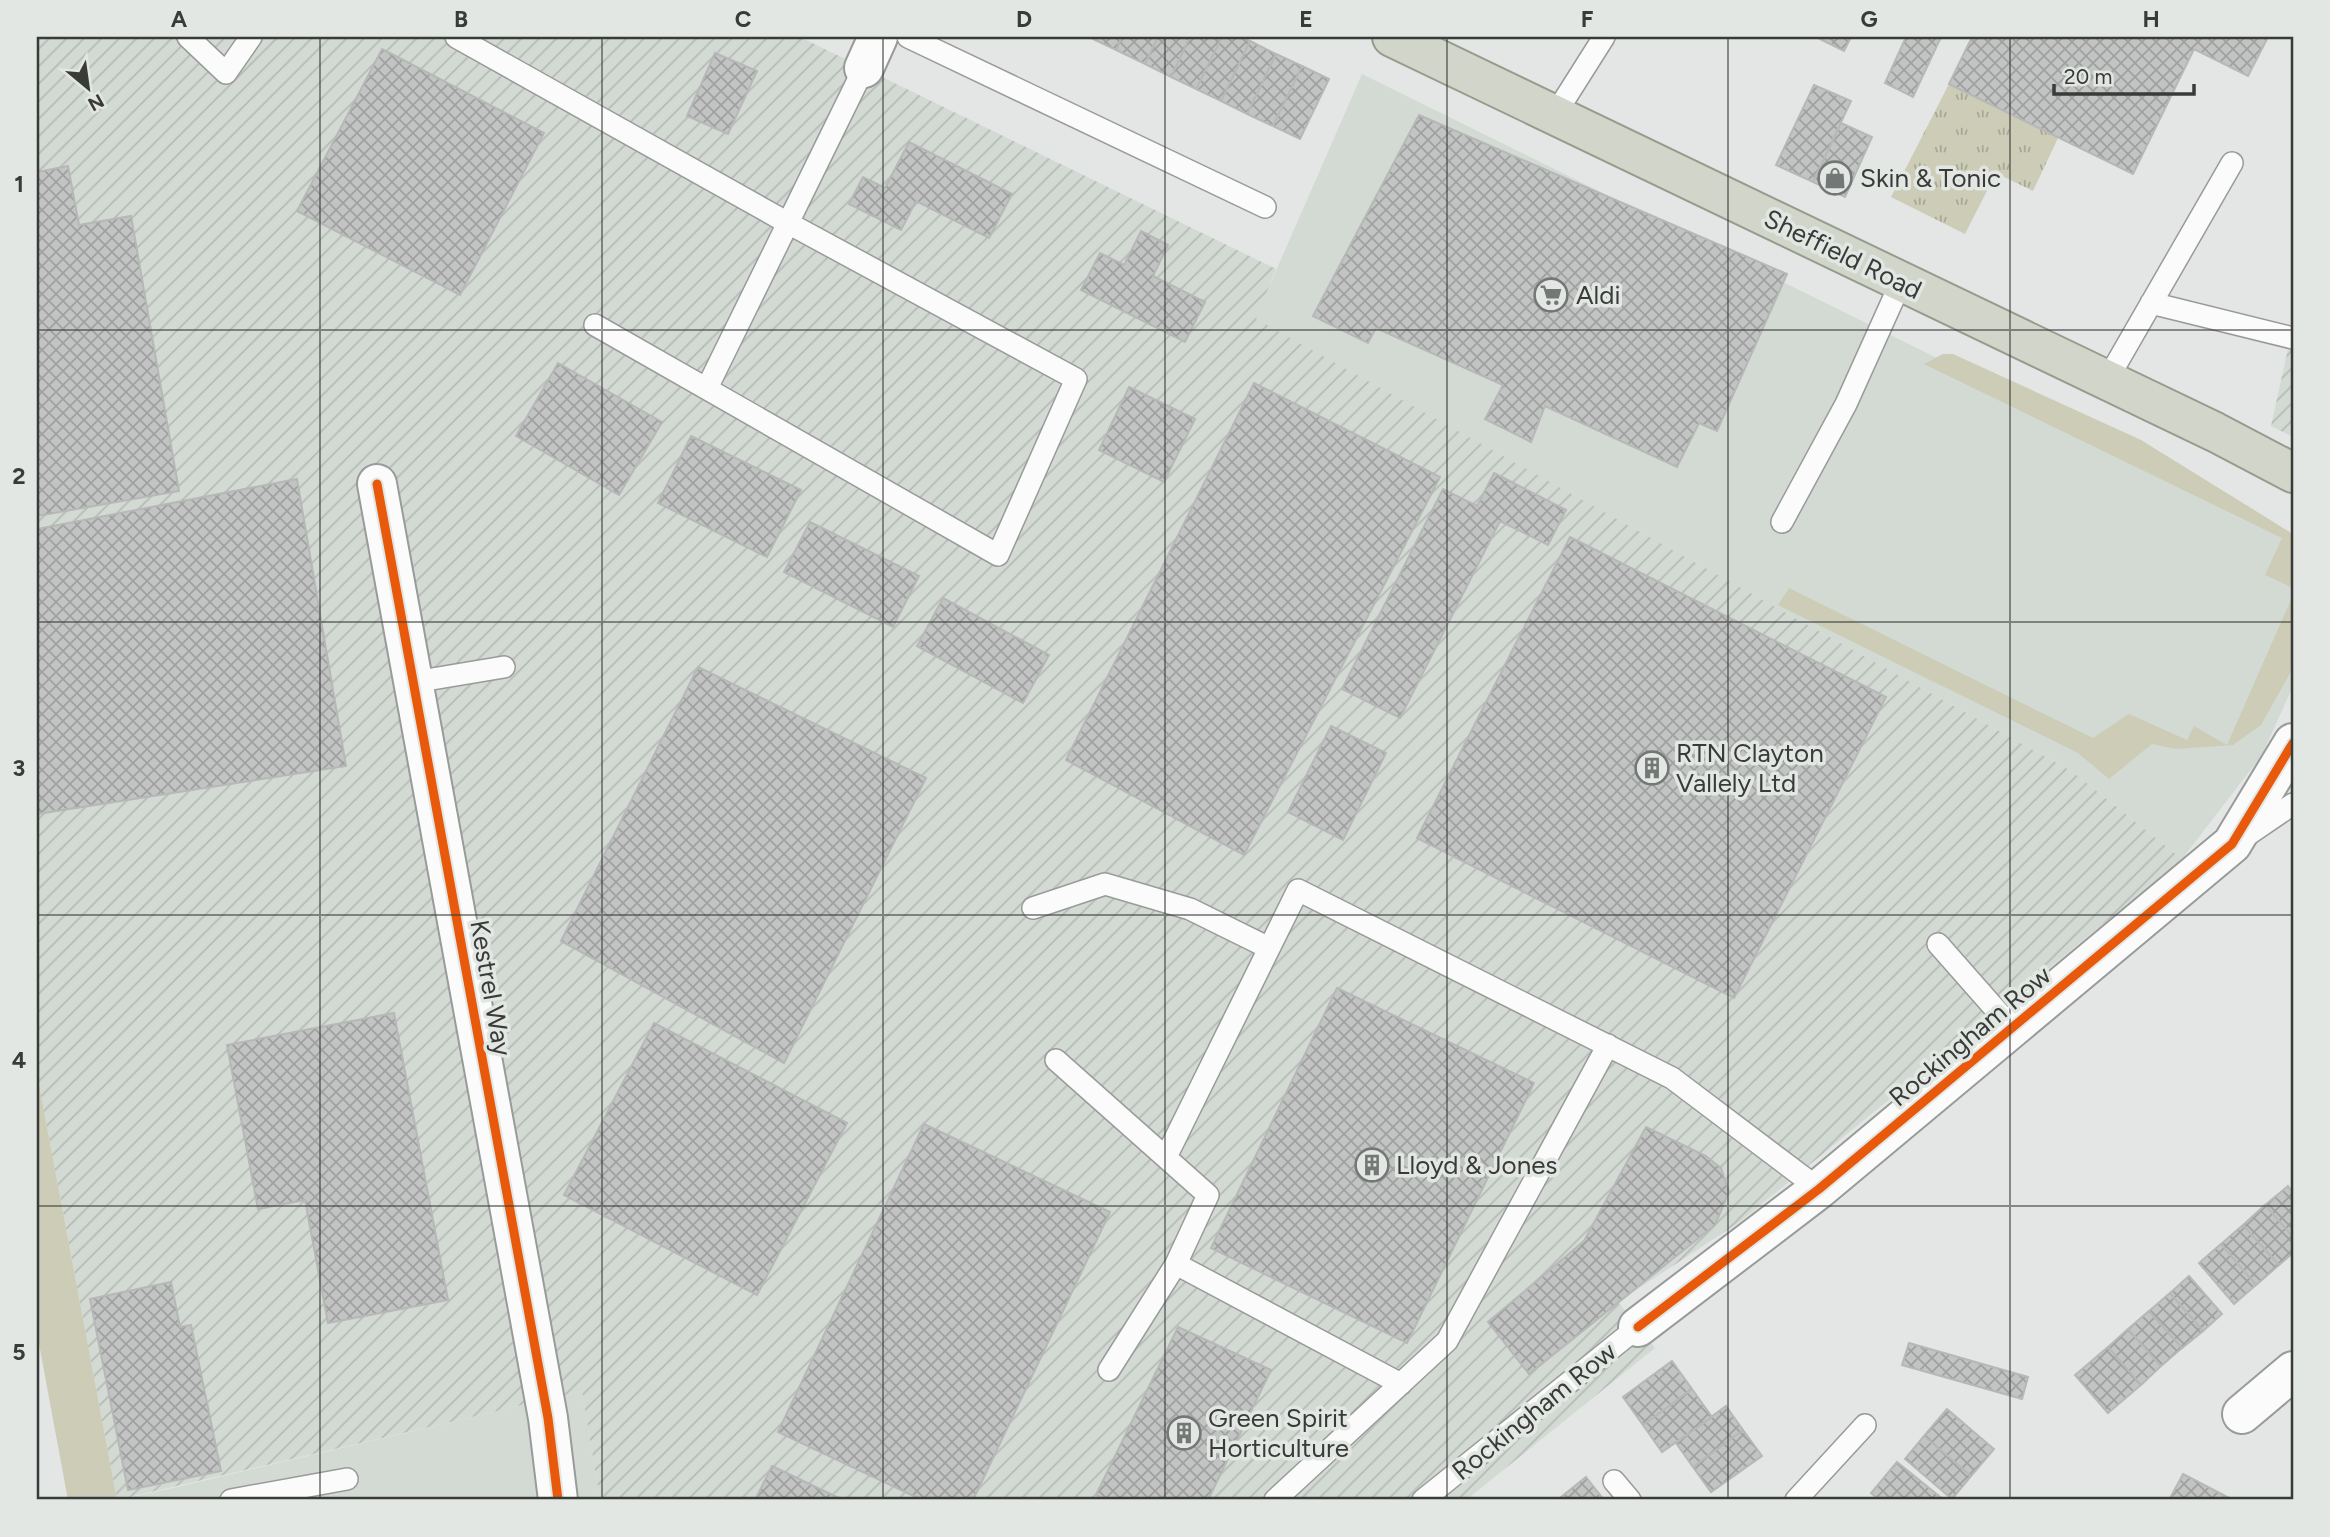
<svg xmlns="http://www.w3.org/2000/svg" width="2330" height="1537" font-family="Figtree,sans-serif">
	<style>
		.built { fill: #d2dad3 }
		.industrial { fill: url(#industrial-furrows) }
		.grass { fill: #cdccb7 }
		.park { fill: url(#park-tufts) }
		.building { fill: url(#building-cross-hatch); stroke: #b6b8b7; stroke-width: 2 }
		.lines { fill: none; stroke-linecap: round; stroke-linejoin: round }
		.service-casing { stroke: #989b99; stroke-width: 24 }
		.minor-casing { stroke: #989b99; stroke-width: 42 }
		.trunk-casing { stroke: #969c8d; stroke-width: 42 }
		.service { stroke: #fbfbfb; stroke-width: 21 }
		.minor { stroke: #fbfbfb; stroke-width: 38 }
		.trunk { stroke: #d1d5ca; stroke-width: 38 }
		.cycleway-casing { stroke: #e2e7e3; stroke-width: 13 }
		.cycleway { stroke: #e8590c; stroke-width: 9 }
		.grid { fill: none; stroke: #393b39; stroke-width: 2; stroke-opacity: 0.55 }
		.labels { text-anchor: middle; stroke-width: 7; stroke-linejoin: round; paint-order: stroke }
		.poi-label { font-size: 26px; fill: #393b39; stroke: #e2e7e3; text-anchor: start }
		.street-label { font-size: 26px; fill: #393b39; stroke: #e2e7e3 }
		.neatline { fill: none; stroke: #393b39; stroke-width: 2.5 }
		.grid-label { font-size: 23px; text-anchor: middle; font-weight: bold; fill: #393b39 }
	</style>
	<defs>
		<pattern id="industrial-furrows" width="10" height="10" patternUnits="userSpaceOnUse" patternTransform="scale(1.75)"><rect width="10" height="10" fill="#d2dad3"/><path d="M-1 1l2-2M0 10L10 0M9 11l2-2" fill="none" stroke="#b5bcb6"/></pattern>
		<pattern id="park-tufts" width="24" height="20" patternUnits="userSpaceOnUse" patternTransform="scale(1.75)"><rect width="24" height="20" fill="#cdccb7"/><path d="M3 7l-1-3M5 7V3M7 7l1-3M15 17l-1-3M17 17v-4M19 17l1-3" fill="none" stroke="#a7a796"/></pattern>
		<pattern id="building-cross-hatch" width="8" height="8" patternUnits="userSpaceOnUse" patternTransform="scale(1.75)"><rect width="8" height="8" fill="#c2c4c3"/><path d="M0 0l8 8M0 8l8-8" fill="none" stroke="#9fa09f"/></pattern>
	</defs>
	<rect width="100%" height="100%" fill="#e3e6e4"/>
	<path class="built" d="M1362 74 2293 534V686L2262 755 2182 859 2073 772 1255 319Z
		M582 1391 600 1500H118L173 1488Z"/>
	<path class="industrial" d="M37 37H800L1276 269 1256 319 2073 772 2182 859 1741 1221 1618 1302 1655 1348 1466 1500H600L582 1391 117 1500 37 1074Z
		M2293 326V437L2271 426Z"/>
	<path class="grass" d="M1943 354H1953L2141 440 2293 534V588L2265 575 2282 538 1924 364Z
		M1789 588 2093 738 2129 714 2187 740 2194 726 2227 745 2293 595V668L2261 725 2233 745 2176 749 2152 744 2109 779 2078 753 1778 605Z
		M37 1074 117 1500H68L37 1333Z"/>
	<path class="park" d="M1949 84 2058 138 2033 191 1996 173 1965 234 1891 197Z"/>
	<path class="building" d="M1089 37H1122L1116 50Z
		M1122 37H1158L1145 64 1116 50Z
		M1158 37H1190L1171 77 1145 64Z
		M1190 37H1222L1196 89 1171 77Z
		M1222 37H1241L1250 41 1221 101 1196 89Z
		M1816 37H1851L1844 51Z
		M1906 37H1941L1913 97 1885 83Z
		M1972 37H2268L2248 76 2194 49 2133 174 1949 84Z
		M1250 41 1276 54 1247 114 1221 101Z
		M382 49 544 133 460 295 297 211Z
		M715 53 757 71 728 134 687 116Z
		M1276 54 1302 66 1273 126 1247 114Z
		M1302 66 1329 79 1300 139 1273 126Z
		M1814 85 1851 101 1813 182 1776 165Z
		M1419 115 1787 274 1717 431 1699 423 1677 467 1545 406 1531 442 1485 419 1503 385 1376 328 1368 343 1313 316Z
		M1841 123 1872 137 1845 197 1813 182Z
		M909 142 1012 194 989 238 916 201 901 230 849 204 863 177 885 188Z
		M68 166 79 225 131 216 179 491 37 516V172Z
		M1141 231 1168 245 1153 276 1205 302 1185 342 1081 290 1100 253 1124 265Z
		M558 363 662 422 619 495 516 436Z
		M1254 383 1440 477 1244 855 1066 760Z
		M1129 387 1195 419 1164 482 1099 450Z
		M691 436 801 490 767 557 658 503Z
		M1494 473 1566 510 1548 545 1500 521 1400 718 1342 689 1443 489 1477 506Z
		M297 479 346 766 37 814V529Z
		M810 522 919 576 893 627 784 572Z
		M1570 537 1886 697 1734 998 1417 838Z
		M943 598 1049 655 1023 703 917 646Z
		M698 667 926 778 784 1063 561 941Z
		M1331 726 1386 753 1343 840 1288 812Z
		M1337 988 1534 1083 1407 1343 1211 1248Z
		M394 1013 448 1300 328 1323 305 1200 258 1209 227 1045Z
		M654 1023 847 1123 757 1295 564 1195Z
		M924 1124 1110 1212 973 1500H922L778 1432Z
		M1646 1127 1706 1156 1721 1168 1729 1192 1715 1225 1529 1374 1488 1322 1584 1241Z
		M2288 1186 2293 1193V1237L2265 1205Z
		M2265 1205 2293 1237V1253L2279 1265 2243 1225Z
		M2243 1225 2279 1265 2256 1285 2221 1244Z
		M2221 1244 2256 1285 2234 1304 2199 1263Z
		M2189 1276 2222 1314 2203 1331 2170 1293Z
		M171 1282 180 1327 191 1325 221 1471 128 1490 90 1299Z
		M2170 1293 2203 1331 2182 1348 2149 1311Z
		M2149 1311 2182 1348 2161 1366 2128 1329Z
		M1178 1327 1271 1370 1208 1500H1108L1096 1495Z
		M2128 1329 2161 1366 2141 1385 2108 1347Z
		M1909 1343 2028 1377 2022 1399 1902 1365Z
		M2108 1347 2141 1385 2108 1413 2075 1375Z
		M1672 1361 1692 1389 1643 1425 1623 1397Z
		M1692 1389 1712 1417 1662 1452 1643 1425Z
		M1726 1406 1743 1430 1693 1467 1676 1443Z
		M1947 1409 1994 1449 1971 1476 1924 1436Z
		M1743 1430 1762 1456 1711 1492 1693 1467Z
		M1924 1436 1971 1476 1952 1499 1905 1459Z
		M1897 1462 1944 1500H1880L1871 1493Z
		M772 1466 843 1500H755Z
		M2183 1474 2233 1500H2169Z
		M1586 1477 1604 1500H1564L1561 1497Z"/>
	<g class="lines">
		<defs>
			<path id="service" d="M188 37 226 73 251 37
				M456 37 788 223 707 388
				M908 37 1265 207
				M1554 116 1604 37
				M2151 303 2293 338
				M595 325 998 555 1076 379 788 223 864 68
				M2107 380 2232 163
				M1782 522 1846 404 1901 282
				M414 682 504 667
				M2243 838 2293 804
				M1033 908 1105 884 1190 909 1269 948
				M1938 944 2012 1028
				M1056 1060 1208 1195 1176 1264 1109 1370
				M1166 1157 1298 890 1672 1078 1819 1189
				M1176 1264 1401 1384
				M1614 1481 1630 1500
				M231 1500 347 1479
				M1275 1500 1447 1341 1608 1045
				M1423 1500 1638 1327
				M1796 1500 1865 1425"/>
			<path id="minor" d="M864 68 878 37
				M377 484 548 1418 558 1500
				M1638 1327 1819 1189 2232 844 2293 743
				M2242 1414 2293 1371"/>
			<path id="trunk" d="M1392 37 2215 432 2293 473"/>
		</defs>
		<use href="#service" class="service-casing"/>
		<use href="#minor" class="minor-casing"/>
		<use href="#trunk" class="trunk-casing"/>
		<use href="#service" class="service"/>
		<use href="#minor" class="minor"/>
		<use href="#trunk" class="trunk"/>
		<defs>
			<path id="cycleway" d="M377 484 548 1418 558 1500
				M1638 1327 1819 1189 2232 844 2293 743"/>
		</defs>
		<use href="#cycleway" class="cycleway-casing"/>
		<use href="#cycleway" class="cycleway"/>
	</g>
	<path class="grid" d="M320 37V1500M602 37V1500M883 37V1500M1165 37V1500M1447 37V1500M1728 37V1500M2010 37V1500M37 330H2293M37 622H2293M37 915H2293M37 1206H2293"/>
	<defs>
		<symbol id="shop-ring" viewBox="-11 -11 22 22"><circle r="9.5" fill="#e2e7e3" stroke="#747775" stroke-width="1.5"/><path d="M-5-2.5h2.3a2.7 3.5 0 0 1 5.4 0H5L5.5 6h-11ZM-1.5-2.5h3a1.5 2.3 0 0 0-3 0Z" fill="#747775"/></symbol>
		<symbol id="supermarket-ring" viewBox="-11 -11 22 22"><circle r="9.5" fill="#e2e7e3" stroke="#747775" stroke-width="1.5"/><path d="M-6-5.5h2.5l.6 2H6L4.5 2H-2.5L-4.4-4H-6ZM-1.5 3.2a1.3 1.3 0 1 0 .1 0ZM3 3.2a1.3 1.3 0 1 0 .1 0Z" fill="#747775"/></symbol>
		<symbol id="building-ring" viewBox="-11 -11 22 22"><circle r="9.5" fill="#e2e7e3" stroke="#747775" stroke-width="1.5"/><path d="M-4-6H4V6H1V3H-1V6H-4ZM-2.5-4.3h1.7v1.8h-1.7ZM.8-4.3h1.7v1.8H.8ZM-2.5-1h1.7V.8h-1.7ZM.8-1h1.7V.8H.8Z" fill="#747775"/></symbol>
	</defs>
	<g fill-rule="evenodd">
		<use href="#shop-ring" x="1816" y="159" width="38" height="38"/>
		<use href="#supermarket-ring" x="1532" y="276" width="38" height="38"/>
		<use href="#building-ring" x="1633" y="749" width="38" height="38"/>
		<use href="#building-ring" x="1353" y="1146" width="38" height="38"/>
		<use href="#building-ring" x="1165" y="1414" width="38" height="38"/>
	</g>
	<g class="labels">
		<g class="poi-label">
			<text x="1860" y="187">Skin &amp; Tonic</text>
			<text x="1576" y="304">Aldi</text>
			<text x="1676" y="762">RTN Clayton<tspan x="1676" dy="30">Vallely Ltd</tspan></text>
			<text x="1396" y="1174">Lloyd &amp; Jones</text>
			<text x="1208" y="1427">Green Spirit<tspan x="1208" dy="30">Horticulture</tspan></text>
		</g>
		<g class="street-label">
			<text transform="translate(1843 254) rotate(26)" y="9">Sheffield Road</text>
			<text transform="translate(491 988) rotate(80)" y="9">Kestrel Way</text>
			<text transform="translate(1970 1036) rotate(-40)" y="9">Rockingham Row</text>
			<text transform="translate(1534 1411) rotate(-39)" y="9">Rockingham Row</text>
		</g>
	</g>
	<rect width="2330" height="1537" fill="none" stroke="#e2e7e3" stroke-width="77"/>
	<g transform="translate(88 88) rotate(151)" stroke="#e2e7e3" stroke-width="5" paint-order="stroke">
	<path d="M0-5L12 26L0 18L-12 26Z" fill="#393b39"/>
	<text y="-10" font-size="19" font-weight="bold" text-anchor="middle" fill="#393b39">N</text>
	</g>
	<path d="M2054 84v10h140v-10" fill="none" stroke="#393b39" stroke-width="3.5"/>
	<text x="2064" y="84" font-size="21" fill="#393b39" stroke="#e2e7e3" stroke-width="5" paint-order="stroke">20 m</text>
	<rect x="38" y="38" width="2254" height="1460" class="neatline"/>
	<g class="grid-label">
		<text x="179" y="27">A</text>
		<text x="461" y="27">B</text>
		<text x="743" y="27">C</text>
		<text x="1024" y="27">D</text>
		<text x="1306" y="27">E</text>
		<text x="1587" y="27">F</text>
		<text x="1869" y="27">G</text>
		<text x="2151" y="27">H</text>
		<text x="19" y="192">1</text>
		<text x="19" y="484">2</text>
		<text x="19" y="776">3</text>
		<text x="19" y="1068">4</text>
		<text x="19" y="1360">5</text>
	</g>
</svg>
